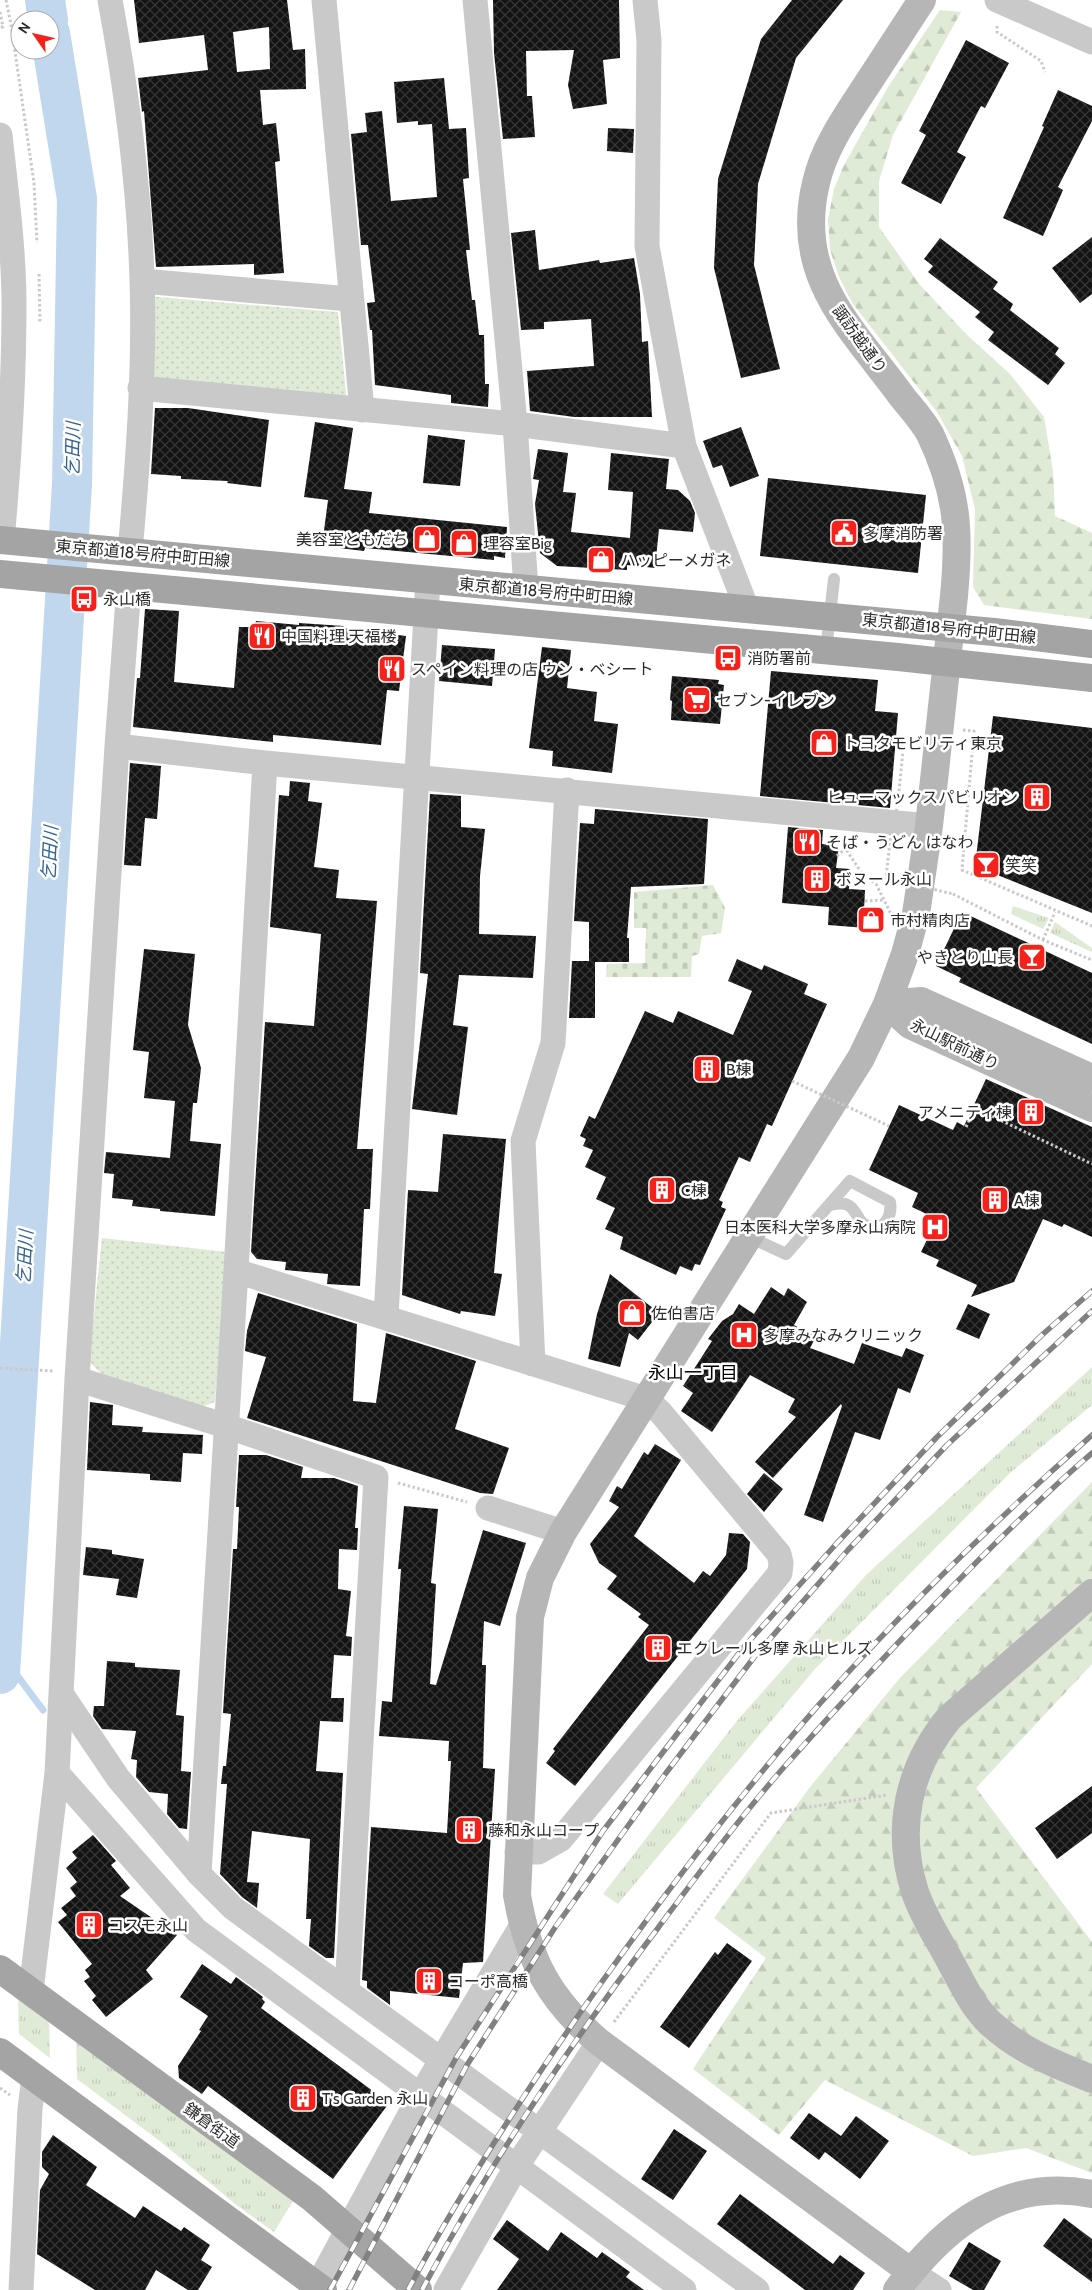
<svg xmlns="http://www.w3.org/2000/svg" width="1092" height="2290" font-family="Cabin,'Noto Sans JP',sans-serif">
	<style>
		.grass { fill: url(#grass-tufts) }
		.forest { fill: url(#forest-firs) }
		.cemetery { fill: url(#cemetery-stones) }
		.park { fill: url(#park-dots) }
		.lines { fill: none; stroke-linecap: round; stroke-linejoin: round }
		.stream { stroke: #c1d7ee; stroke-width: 7 }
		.river { stroke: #c1d7ee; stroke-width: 40 }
		.building { fill: url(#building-cross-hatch); fill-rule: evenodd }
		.path { stroke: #c9c9c9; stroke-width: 3; stroke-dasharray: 2.5 2.5; stroke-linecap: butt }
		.lane { stroke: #c9c9c9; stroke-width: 12 }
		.street { stroke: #c9c9c9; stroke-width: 25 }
		.secondary { stroke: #b6b6b6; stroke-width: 28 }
		.primary { stroke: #a4a4a4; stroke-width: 28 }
		.rail-casing { stroke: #818181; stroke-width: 5.5 }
		.rail { stroke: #fff; stroke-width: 4; stroke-dasharray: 11; stroke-linecap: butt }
		.path-bridge { stroke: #c9c9c9; stroke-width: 3; stroke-dasharray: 2.5 2.5; stroke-linecap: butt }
		.labels { text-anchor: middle; stroke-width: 5; stroke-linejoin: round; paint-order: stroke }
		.street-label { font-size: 16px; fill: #2c2c2c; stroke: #fff }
		.poi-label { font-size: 16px; fill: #2c2c2c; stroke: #fff; text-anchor: start }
		.water-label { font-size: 18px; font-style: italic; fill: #336494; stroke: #fff }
		.neighbourhood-label { font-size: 18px; fill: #000; stroke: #fff }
	</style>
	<defs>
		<pattern id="grass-tufts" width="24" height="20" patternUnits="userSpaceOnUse" patternTransform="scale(1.25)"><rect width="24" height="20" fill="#e0ebd7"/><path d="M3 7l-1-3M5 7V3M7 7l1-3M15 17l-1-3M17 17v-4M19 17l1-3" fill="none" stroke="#c0cab9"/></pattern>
		<pattern id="forest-firs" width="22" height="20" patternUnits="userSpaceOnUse" patternTransform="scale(1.25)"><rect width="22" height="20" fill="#e0ebd7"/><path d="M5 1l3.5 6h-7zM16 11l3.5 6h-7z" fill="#c0cab9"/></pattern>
		<pattern id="cemetery-stones" width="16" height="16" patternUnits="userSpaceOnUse" patternTransform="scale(1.25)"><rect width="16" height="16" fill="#e0ebd7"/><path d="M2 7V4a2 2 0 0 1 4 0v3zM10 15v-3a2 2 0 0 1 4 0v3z" fill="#c0cab9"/></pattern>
		<pattern id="park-dots" width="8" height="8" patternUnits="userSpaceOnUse" patternTransform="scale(1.25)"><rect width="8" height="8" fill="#e0ebd7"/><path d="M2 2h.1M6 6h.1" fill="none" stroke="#c0cab9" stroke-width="1.8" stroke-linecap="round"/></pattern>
		<pattern id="building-cross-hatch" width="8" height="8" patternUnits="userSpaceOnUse" patternTransform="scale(1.25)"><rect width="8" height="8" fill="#131313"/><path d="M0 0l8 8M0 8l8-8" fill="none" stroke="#363636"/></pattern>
	</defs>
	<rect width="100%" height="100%" fill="#fff"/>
	<path class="grass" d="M1013 906 1049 918 1043 929 1011 914Z
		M1055 922 1092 948V952L1050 933Z
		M1092 1367V1405L1010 1473 815 1669 618 1904 603 1894 736 1722 866 1575Z
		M18 1995 49 2019 50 2058 19 2034Z
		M76 2036 295 2198 274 2232 235 2204 161 2142 77 2079Z"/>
	<path class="forest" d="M940 10 961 12 893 135 879 181V227L920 285 967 335 1010 374 1044 417 1053 471 1055 516 1092 533V619L984 605 973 587 975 509 962 456 937 412 853 304 839 277 830 250 828 220 834 189 844 165 888 87Z
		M1092 1482V1664L976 1788 1092 1942V2173L1026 2148 973 2156 825 2080 779 2135 693 2069 766 1958 714 1918 810 1787 899 1679Z"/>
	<path class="cemetery" d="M713 885 725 908 721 933 702 936 699 954 692 956 691 977H606L607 964 645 963 646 928H634V892Z"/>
	<path class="park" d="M147 296 338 312 347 402 152 377Z
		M102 1238 227 1252 215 1402 201 1407 107 1380 89 1361Z"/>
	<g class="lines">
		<path class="stream" d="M1 1654 43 1710"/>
		<path class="river" d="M45 0 48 20
			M0 1674 72 484 77 199 50 33"/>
	</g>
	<path class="building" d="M134 0H287L293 50 305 49 306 89 260 90 263 125 276 123 280 161 275 162 284 273 254 275V264L156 267 144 111 142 112 138 78 208 70 204 35 139 43ZM269 27 270 69 237 72 233 32Z
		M493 0H619L620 58 603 60 607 104 573 109 568 85 574 50 526 51 527 96H532L535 137 503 139 494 53Z
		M792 0H843L796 58 758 184 754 265 780 369 741 378 714 268 718 179 761 39Z
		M966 40 1009 63 985 108 981 106 957 152 966 157 941 204 901 183 926 135 919 131Z
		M444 78 449 129 466 128 469 178 463 179 470 250H466L472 300H475L479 335H484L485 384H489L488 407 451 403V395L375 385 372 330H370L367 303 375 302 368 245H361L351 134 367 132 365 113 382 111 391 201 437 197 432 124 418 125V121L397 123 394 82Z
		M1058 90 1092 106V121L1058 187 1063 190 1043 236 1003 218 1044 127 1042 126Z
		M608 128 634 129 633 153 607 151Z
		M535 230 539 270 599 260 600 263 634 258 640 294 642 342 648 341 652 417H574L530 411 527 371 594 366 591 319 544 322V329L521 330 511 233Z
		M1092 237V294L1080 303 1052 268Z
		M940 238 998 282 993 289 1013 304 1010 310 1059 348 1055 354 1065 363 1048 385 988 340 994 332 975 317 980 312 928 272 933 266 924 259Z
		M155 408H188L269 420 261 487 227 483 228 481 181 479V476L151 474Z
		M315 422 353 428 344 489 372 492 369 513 507 527 505 558 494 556V560L365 548 364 551 322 546 328 500 304 497Z
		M741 427 759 476 730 487 722 465 713 468 703 441Z
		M428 435 465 440 460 486 423 483Z
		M538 449 568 453 563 492 576 493 571 532 630 538 633 492 608 490 611 453 669 459 666 489 678 490 690 501 695 513 693 532 659 529 655 568 627 565V570L557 566 540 553 535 504 539 480 533 479Z
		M768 478 926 495 918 573 760 556Z
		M145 609 179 611 174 682 234 688 239 627H254L256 621 299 625V623L344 626V628L406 636 399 691 387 690 381 745 273 735V742L133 727 137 678H140Z
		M442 645 495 649 492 686 439 681Z
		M542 647 571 650 567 688 597 692 594 721 618 724 612 773 552 766 553 751 529 748Z
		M771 671 878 680 875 711 898 713 890 808 760 796Z
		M672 676 719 680 718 684 724 685 720 724 671 720 672 701 670 700Z
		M993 716 1092 728V913L975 866Z
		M130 763 161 766 157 819 145 818 141 866 124 865Z
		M290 781 310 783 308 801 322 803 314 867 339 870 336 898 377 901 357 1149H373L370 1209H364L360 1286 327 1284 328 1274 285 1270 286 1262 257 1259 251 1252 265 1022 314 1026 321 934 270 927 279 795 289 796Z
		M430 794 461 796V827L485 829 480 876 479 934 536 936 533 978 459 975 453 1025 468 1027 457 1115 412 1109 428 974 420 973Z
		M595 809 708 819 704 884 631 887 627 938H629V962H595V1018H569L572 961H589V922L574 921 580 823 594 824Z
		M788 827 823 830 822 844 839 846 836 868 850 869 849 889 865 890 864 911 880 912 879 929 828 925 829 907 782 903Z
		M962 912 1092 973V1044L959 982 961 978 936 966Z
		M144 949 195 954 188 1025 201 1068 197 1103H193L190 1141 221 1144 215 1216 160 1211V1209L132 1206 133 1200 112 1198 114 1174 104 1173 106 1152 170 1158 175 1101 144 1098 149 1052 133 1050Z
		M737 959 762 970 764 965 808 984 804 994 827 1004 772 1126 767 1124 750 1162 739 1157 719 1200 723 1202 721 1207 726 1209 700 1265 695 1264 692 1271 680 1266 676 1275 620 1249 623 1237 605 1229 615 1208 596 1199 606 1177 585 1167 593 1150 583 1146 586 1139 580 1136 589 1116 595 1119 645 1011 673 1023 678 1011 733 1035 752 991 728 981Z
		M986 1079 1092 1127V1237L1064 1224 1062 1227 1043 1219 1014 1282 971 1297 977 1285 936 1266 939 1260 921 1252 937 1219 912 1207 918 1193 869 1170 899 1105 953 1130 957 1122 964 1126Z
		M443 1134 506 1139 494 1273 502 1274 495 1316 461 1311 460 1314 402 1295 408 1190 438 1192Z
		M610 1274 659 1313 638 1340 629 1333 620 1367 588 1359 597 1314Z
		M771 1287 784 1296 788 1288 807 1302 794 1325 816 1337 810 1348 854 1364 862 1343 902 1357 906 1348 924 1355 910 1393 898 1388 880 1440 855 1432 823 1522 804 1515 842 1406 841 1404 773 1478 755 1462 796 1417 788 1412 795 1399 750 1375 712 1432 681 1411 693 1393 683 1386 712 1341 708 1339 722 1321 733 1314 739 1304 754 1314Z
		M258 1293 357 1324 353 1401 376 1403 386 1333 476 1361 455 1429 509 1448 493 1494 480 1493 247 1418 266 1357 245 1351 247 1331Z
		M968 1304 990 1314 979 1339 956 1329Z
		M90 1402 113 1405 112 1425 143 1427 142 1432 203 1435 202 1454 183 1453 181 1482 150 1480V1474L87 1470Z
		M655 1444 681 1460 634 1536 694 1583 703 1571 710 1576 726 1555 729 1533 743 1534 750 1542 747 1569 575 1786 546 1763 555 1751 553 1749 649 1625 638 1617 641 1614 607 1589 617 1576 599 1563 590 1544 619 1507 609 1501 617 1486 622 1489 644 1452 648 1455Z
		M239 1455H266L303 1467 301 1478H334L358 1486 355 1528H358L357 1550 339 1549 338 1589 351 1591 346 1636 352 1637 351 1656 334 1655 331 1698H344L343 1722 320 1721 316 1771 343 1773 334 1958H326L309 1946 311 1919H306L310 1839 252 1831 247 1882 259 1883 257 1908 242 1897 220 1874 227 1784H221L223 1766H226L231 1714 223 1713 233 1549H237L239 1507H236Z
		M764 1473 783 1489 764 1512 747 1494Z
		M404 1506 438 1509 431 1583 436 1584 430 1684 436 1685 483 1530 526 1543 500 1626 484 1621 482 1665H486L483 1768 495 1769 483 1962 463 1963 459 1998 390 1991V2005L367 1988V1981L362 1980 371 1827 447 1833 451 1761H448L449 1741 379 1736 382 1701 392 1702 401 1569H398Z
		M86 1547 112 1550V1554L144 1559 137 1598 116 1595 119 1579 83 1575Z
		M107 1661 135 1663V1667L180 1670 176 1715 184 1716 181 1771 191 1772 187 1829 179 1828 167 1814 168 1794 149 1792 136 1777 137 1760 131 1759 136 1731 102 1729 93 1716 94 1706H104Z
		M1092 1786V1833L1057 1859 1035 1828Z
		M93 1835 116 1861 111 1865 130 1888 120 1896 177 1935 146 1970 153 1979 106 2017 92 2000 96 1996 84 1981 90 1977 85 1970 92 1964 58 1922 67 1915 61 1908 76 1896 70 1888 77 1882 66 1868 77 1858 72 1852Z
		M727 1943 752 1961 689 2048 660 2027 715 1952 718 1955Z
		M202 1964 231 1984 236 1977 263 1997 262 1999 265 2002 261 2008 389 2103 333 2179 208 2086 202 2094 179 2078 178 2066 201 2031 199 2030 208 2016 180 1997Z
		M809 2113 841 2136 856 2116 889 2141 860 2179 825 2152 819 2160 790 2138Z
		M674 2129 707 2151 673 2200 641 2179Z
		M53 2135 97 2167 86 2185 135 2218 143 2206 181 2231 184 2227 210 2245 201 2260 212 2267 198 2290H188L156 2270 145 2290H95L37 2254 40 2190 49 2174 42 2167V2152Z
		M740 2194 833 2264 840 2255 865 2273 853 2290H805L717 2224Z
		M1064 2218 1092 2239V2282L1043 2246Z
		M507 2220 548 2251 561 2232 597 2258 602 2252 630 2272 626 2277 644 2290H497L519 2259 493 2239Z
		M969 2242 1001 2261 984 2290H973L949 2276Z"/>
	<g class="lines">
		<path class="path" d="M6 0 11 24 34 183 37 243
			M0 12 3 27H0
			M997 26V32L1041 61 1045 72
			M39 274 40 323
			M963 730 974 731 962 870 1092 926
			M898 801 904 741H911
			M841 842 861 872 876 884 891 914
			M837 856 853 842
			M953 894 1043 940 1092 960
			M865 901 883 900
			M1043 940 1055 912
			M966 1127 975 1108 1092 1164
			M0 1368 54 1371
			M398 1483 467 1502
			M614 2022 771 1813 887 1795
			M0 2088 10 2095"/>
		<path class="lane" d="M826 650 834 579
			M749 1237 786 1254 850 1181 890 1202C892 1214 886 1231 870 1227 857 1224 858 1210 848 1205 842 1202 835 1204 829 1205"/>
		<path class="street" d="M110 0C127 92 139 185 142 279 145 369 138 462 130 552
			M324 0 362 410
			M475 0 515 424 526 589
			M645 0 649 40 647 246 684 446 747 609
			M997 0 1092 42
			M0 135C6 191 14 249 14 305 14 384 9 462 2 541
			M142 281 350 299
			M140 388 515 424 684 446
			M117 746 265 763 929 826
			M236 1271 646 1399 661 1413 779 1554 781 1563 780 1573 561 1839 538 1852H517
			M386 1316 428 580
			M533 1364 523 1141 553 1043 567 790
			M77 1379 226 1426 376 1477 347 1990
			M488 1508 563 1532
			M62 1695 118 1778 199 1874 233 1908 757 2290
			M57 1773 196 1930 684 2290
			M199 1874 236 1271 265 763
			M31 1991 57 1773 77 1379 117 746 129 586
			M911 2272 939 2290
			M21 2290 30 2109 34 2077
			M315 2290 420 2096 522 1925
			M446 2290 516 2167 599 2042"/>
		<path class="secondary" d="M887 1004 910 1025 1092 1108
			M887 1004 921 1001 1092 1078
			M1092 1593 949 1718C908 1768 895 1829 915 1892 923 1916 937 1937 949 1959 961 1981 972 2006 990 2023 1021 2051 1054 2064 1092 2079
			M911 2272 599 2042C549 1999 528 1960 517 1895L530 1617 540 1578 563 1532 861 1058 887 1004 905 954 916 914 929 826 954 596C960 532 958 493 930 434 923 421 912 409 903 398 853 329 793 278 816 183 824 147 847 115 866 86 885 57 903 29 922 0
			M897 2290C945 2225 1006 2177 1092 2194"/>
		<path class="primary" d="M0 540 994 632 1092 644
			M0 574 898 657 1092 678
			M0 1969 312 2198 418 2290
			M0 2052 323 2290"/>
		<defs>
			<path id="rail" d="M330 2290 456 2058 603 1831 657 1760 743 1648 837 1543 936 1438 1043 1334 1092 1291
				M349 2290 467 2065 556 1926 666 1773 755 1656 848 1550 947 1445 1092 1311
				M408 2290C459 2194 518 2103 580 2013 640 1927 703 1843 770 1762 867 1644 978 1536 1092 1435
				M422 2290C490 2162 571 2043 658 1928 699 1873 740 1817 785 1766 839 1705 894 1646 951 1588 997 1541 1043 1495 1092 1453"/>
		</defs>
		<use href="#rail" class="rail-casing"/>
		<use href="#rail" class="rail"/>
		<path class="path-bridge" d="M898 804 891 832 886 878 953 894
			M792 1081 889 1126"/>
	</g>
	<defs>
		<symbol id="civic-square" viewBox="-11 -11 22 22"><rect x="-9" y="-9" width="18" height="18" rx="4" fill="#f5211b" stroke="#fff"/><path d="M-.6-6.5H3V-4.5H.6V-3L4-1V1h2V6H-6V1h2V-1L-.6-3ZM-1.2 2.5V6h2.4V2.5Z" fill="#fff"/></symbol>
		<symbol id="shop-square" viewBox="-11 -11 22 22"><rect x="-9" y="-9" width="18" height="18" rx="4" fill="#f5211b" stroke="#fff"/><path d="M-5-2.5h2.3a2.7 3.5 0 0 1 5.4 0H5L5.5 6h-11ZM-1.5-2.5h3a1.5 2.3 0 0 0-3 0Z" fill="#fff"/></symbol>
		<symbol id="bus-square" viewBox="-11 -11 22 22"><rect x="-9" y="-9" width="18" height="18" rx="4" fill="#f5211b" stroke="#fff"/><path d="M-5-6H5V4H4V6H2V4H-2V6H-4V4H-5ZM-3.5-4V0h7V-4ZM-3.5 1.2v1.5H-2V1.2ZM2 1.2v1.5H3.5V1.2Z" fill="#fff"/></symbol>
		<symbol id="restaurant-square" viewBox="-11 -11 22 22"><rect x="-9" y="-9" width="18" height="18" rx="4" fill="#f5211b" stroke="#fff"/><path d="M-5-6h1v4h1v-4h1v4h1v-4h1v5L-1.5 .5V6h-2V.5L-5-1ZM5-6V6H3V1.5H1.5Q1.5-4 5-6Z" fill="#fff"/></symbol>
		<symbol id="supermarket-square" viewBox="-11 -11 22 22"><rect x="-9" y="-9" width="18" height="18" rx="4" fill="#f5211b" stroke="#fff"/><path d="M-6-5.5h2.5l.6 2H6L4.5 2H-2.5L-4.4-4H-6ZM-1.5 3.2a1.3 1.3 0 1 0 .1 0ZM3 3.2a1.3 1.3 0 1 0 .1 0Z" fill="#fff"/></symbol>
		<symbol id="building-square" viewBox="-11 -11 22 22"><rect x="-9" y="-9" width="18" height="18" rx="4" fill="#f5211b" stroke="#fff"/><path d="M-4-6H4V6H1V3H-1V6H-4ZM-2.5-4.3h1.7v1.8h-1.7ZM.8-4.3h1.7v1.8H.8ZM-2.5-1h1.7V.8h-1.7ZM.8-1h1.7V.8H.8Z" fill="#fff"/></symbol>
		<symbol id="bar-square" viewBox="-11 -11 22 22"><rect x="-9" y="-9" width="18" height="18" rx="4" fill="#f5211b" stroke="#fff"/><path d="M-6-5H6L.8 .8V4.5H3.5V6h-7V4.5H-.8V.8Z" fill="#fff"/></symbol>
		<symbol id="hospital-square" viewBox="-11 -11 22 22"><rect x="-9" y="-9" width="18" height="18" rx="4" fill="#f5211b" stroke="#fff"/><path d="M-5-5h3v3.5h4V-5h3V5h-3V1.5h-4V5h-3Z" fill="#fff"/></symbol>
	</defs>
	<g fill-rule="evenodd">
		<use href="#civic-square" x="828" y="517" width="32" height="32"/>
		<use href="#shop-square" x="411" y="523" width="32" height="32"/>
		<use href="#shop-square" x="448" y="527" width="32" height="32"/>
		<use href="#shop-square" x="585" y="544" width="32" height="32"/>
		<use href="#bus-square" x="68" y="583" width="32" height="32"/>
		<use href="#restaurant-square" x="246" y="620" width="32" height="32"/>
		<use href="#bus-square" x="712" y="642" width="32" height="32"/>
		<use href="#restaurant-square" x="376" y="653" width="32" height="32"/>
		<use href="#supermarket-square" x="681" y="684" width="32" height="32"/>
		<use href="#shop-square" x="808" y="727" width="32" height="32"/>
		<use href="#building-square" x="1021" y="781" width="32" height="32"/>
		<use href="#restaurant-square" x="791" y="826" width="32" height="32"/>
		<use href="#bar-square" x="970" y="849" width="32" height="32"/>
		<use href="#building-square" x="801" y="863" width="32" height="32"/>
		<use href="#shop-square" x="855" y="904" width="32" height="32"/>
		<use href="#bar-square" x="1016" y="941" width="32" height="32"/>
		<use href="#building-square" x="691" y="1053" width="32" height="32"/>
		<use href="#building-square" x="1015" y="1096" width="32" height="32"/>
		<use href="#building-square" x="646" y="1174" width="32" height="32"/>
		<use href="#building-square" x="979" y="1184" width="32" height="32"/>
		<use href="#hospital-square" x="919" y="1211" width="32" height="32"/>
		<use href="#shop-square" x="616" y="1297" width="32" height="32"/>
		<use href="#hospital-square" x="728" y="1319" width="32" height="32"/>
		<use href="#building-square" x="642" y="1632" width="32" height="32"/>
		<use href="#building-square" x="453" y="1814" width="32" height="32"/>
		<use href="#building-square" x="73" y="1909" width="32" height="32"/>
		<use href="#building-square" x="413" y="1965" width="32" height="32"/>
		<use href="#building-square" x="287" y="2082" width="32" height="32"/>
	</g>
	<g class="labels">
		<g class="street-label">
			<text transform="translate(860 339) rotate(54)" y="6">諏訪越通り</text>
			<text transform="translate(143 553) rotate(5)" y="6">東京都道18号府中町田線</text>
			<text transform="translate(546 591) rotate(5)" y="6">東京都道18号府中町田線</text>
			<text transform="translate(949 628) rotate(6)" y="6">東京都道18号府中町田線</text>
			<text transform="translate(955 1044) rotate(26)" y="6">永山駅前通り</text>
			<text transform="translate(212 2125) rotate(36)" y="6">鎌倉街道</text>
		</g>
		<g class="poi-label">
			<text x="863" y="539">多摩消防署</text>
			<text x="408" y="545" text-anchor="end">美容室ともだち</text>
			<text x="483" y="549">理容室Big</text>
			<text x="620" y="566">ハッピーメガネ</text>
			<text x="103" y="605">永山橋</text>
			<text x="281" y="642">中国料理 天福楼</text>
			<text x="747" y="664">消防署前</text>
			<text x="411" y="675">スペイン料理の店 ウン・ベシート</text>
			<text x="716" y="706">セブン-イレブン</text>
			<text x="843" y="749">トヨタモビリティ東京</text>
			<text x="1018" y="803" text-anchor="end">ヒューマックスパビリオン</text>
			<text x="826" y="848">そば・うどん はなわ</text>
			<text x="1005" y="871">笑笑</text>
			<text x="836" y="885">ボヌール永山</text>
			<text x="890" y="926">市村精肉店</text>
			<text x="1013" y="963" text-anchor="end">やきとり山長</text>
			<text x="726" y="1075">B棟</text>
			<text x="1012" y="1118" text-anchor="end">アメニティ棟</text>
			<text x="681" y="1196">C棟</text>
			<text x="1014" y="1206">A棟</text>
			<text x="916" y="1233" text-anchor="end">日本医科大学多摩永山病院</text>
			<text x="651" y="1319">佐伯書店</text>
			<text x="763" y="1341">多摩みなみクリニック</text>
			<text x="677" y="1654">エクレール多摩 永山ヒルズ</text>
			<text x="488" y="1836">藤和永山コープ</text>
			<text x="108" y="1931">コスモ永山</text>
			<text x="448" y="1987">コーポ高橋</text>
			<text x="322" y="2104">T's Garden 永山</text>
		</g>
		<g class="water-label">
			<text transform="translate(73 449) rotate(-89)" y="6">乞田川</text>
			<text transform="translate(50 853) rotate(-87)" y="6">乞田川</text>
			<text transform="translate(25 1257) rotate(-87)" y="6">乞田川</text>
		</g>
		<g class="neighbourhood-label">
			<text x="693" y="1379">永山一丁目</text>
		</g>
	</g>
	<g transform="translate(35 35) rotate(304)"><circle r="24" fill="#ffffff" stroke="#ababab"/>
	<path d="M0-4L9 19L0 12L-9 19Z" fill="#f5211b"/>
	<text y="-8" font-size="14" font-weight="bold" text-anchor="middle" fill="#2c2c2c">N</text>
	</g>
</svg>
